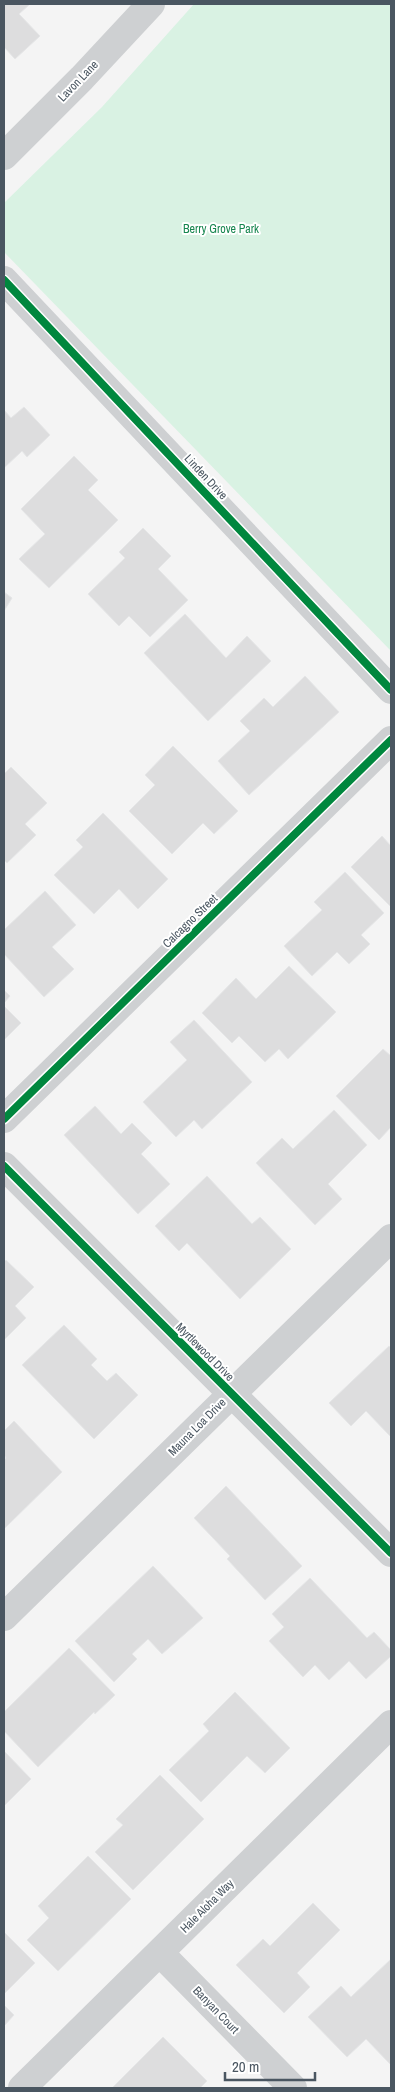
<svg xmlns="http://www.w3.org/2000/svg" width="395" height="2092" font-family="'Archivo Narrow',sans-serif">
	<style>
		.green { fill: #d9f2e3 }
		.building { fill: #ddddde; stroke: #e5e6e7 }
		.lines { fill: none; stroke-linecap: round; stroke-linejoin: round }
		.street { stroke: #ced0d2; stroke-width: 28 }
		.cycleway-casing { stroke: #fff; stroke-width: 11 }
		.cycleway { stroke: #00873e; stroke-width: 8 }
		.labels { text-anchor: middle; stroke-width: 4; stroke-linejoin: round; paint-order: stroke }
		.street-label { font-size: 12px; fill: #4a5661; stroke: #fff }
		.park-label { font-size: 12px; fill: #17864f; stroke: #fff }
	</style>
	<rect width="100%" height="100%" fill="#f4f4f4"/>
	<path class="green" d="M194 4H391V651L4 252V203L102 107Z"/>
	<path class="building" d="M4 4H30L19 14 40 36 15 59 4 47Z
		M24 407 50 435 27 457 22 451 4 468V410L11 418Z
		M74 456 98 480 88 490 118 520 49 588 19 559 45 534 21 509Z
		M143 528 171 556 158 569 188 600 150 637 129 616 119 626 88 594 125 558 119 552Z
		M4 592 12 598 4 611Z
		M185 614 226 658 247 636 271 661 208 721 144 653Z
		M305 676 339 712 249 795 218 761 250 731 240 721 264 698 273 707Z
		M173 746 238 811 214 834 203 823 172 854 129 811 155 785 145 775Z
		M11 767 47 803 25 824 36 835 7 863 4 860V774Z
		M103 813 168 879 138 909 119 889 94 914 54 875 83 847 76 840Z
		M382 836 391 846V907L351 867Z
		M345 872 384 913 361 935 370 944 349 964 337 952 312 976 284 946 322 910 314 902Z
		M45 891 76 925 52 947 74 969 44 997 4 954V930Z
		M289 966 336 1012 288 1059 279 1049 265 1062 239 1036 232 1043 202 1013 236 978 256 999Z
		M4 990 10 996 4 1003Z
		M4 1006 21 1023 4 1040Z
		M194 1020 252 1082 202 1129 194 1120 176 1137 143 1102 187 1060 170 1042Z
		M383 1049 391 1056V1127L379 1140 336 1096Z
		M95 1106 121 1134 132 1123 152 1143 141 1154 170 1184 138 1214 64 1135Z
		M334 1110 367 1145 328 1184 342 1199 315 1225 256 1163 282 1138 293 1149Z
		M207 1176 252 1224 260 1217 291 1249 240 1299 187 1243 179 1251 155 1226Z
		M6 1260 34 1287 15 1306 26 1318 4 1340V1262Z
		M64 1325 97 1359 91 1365 107 1381 116 1373 138 1395 94 1439 22 1365Z
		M389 1346 391 1348V1437L366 1411 351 1426 329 1403Z
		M14 1421 62 1472 4 1529V1460L6 1458 4 1455V1431Z
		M226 1486 302 1566 265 1600 227 1559 230 1556 194 1518Z
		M153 1566 203 1618 162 1654 148 1639 132 1654 137 1659 114 1682 75 1641Z
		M310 1578 367 1638 374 1632 391 1650V1656L366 1679 349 1661 329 1680 315 1665 303 1677 269 1641 284 1627 272 1614Z
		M69 1648 115 1695 95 1714 94 1712 38 1767 4 1731V1712Z
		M235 1692 290 1748 265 1773 247 1756 201 1802 169 1770 209 1731 203 1724Z
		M4 1751 31 1779 4 1806Z
		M160 1775 204 1819 133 1890 95 1852 123 1825 116 1819Z
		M88 1856 131 1899 58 1971 27 1940 49 1918 38 1906Z
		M313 1903 340 1930 297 1973 310 1987 284 2013 236 1965 263 1939 270 1946Z
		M4 1932 35 1963 4 1994Z
		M391 1959V2065L366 2039 347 2057 308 2017 341 1986 351 1997Z
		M4 2005 14 2015 4 2026Z
		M163 2037 207 2081 200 2088H112Z"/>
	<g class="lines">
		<path class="street" d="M4 156 82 78 151 4
			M4 280 391 690
			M4 1119 391 740
			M4 1166 391 1553
			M4 1617 391 1238
			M160 1953 293 2088
			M22 2088 391 1724"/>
		<defs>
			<path id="cycleway" d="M4 280 391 690
				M4 1119 391 740
				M4 1166 391 1553"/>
		</defs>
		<use href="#cycleway" class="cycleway-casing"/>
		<use href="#cycleway" class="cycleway"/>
	</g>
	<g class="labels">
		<g class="street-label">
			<text transform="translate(78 81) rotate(-46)" y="4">Lavon Lane</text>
			<text transform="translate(206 477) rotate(47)" y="4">Linden Drive</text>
			<text transform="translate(190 921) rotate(-44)" y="4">Calcagno Street</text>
			<text transform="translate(205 1352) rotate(45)" y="4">Myrtlewood Drive</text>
			<text transform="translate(197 1427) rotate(-45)" y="4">Mauna Loa Drive</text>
			<text transform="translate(207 1906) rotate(-45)" y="4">Hale Aloha Way</text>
			<text transform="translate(216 2010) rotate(46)" y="4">Banyan Court</text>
		</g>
		<g class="park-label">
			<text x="221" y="233">Berry Grove Park</text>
		</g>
	</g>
	<rect width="395" height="2092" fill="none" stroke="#4a5661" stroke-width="10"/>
	<path d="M225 2072v8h90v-8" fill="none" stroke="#4a5661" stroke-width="2.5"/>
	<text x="232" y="2072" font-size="15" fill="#4a5661" stroke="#ffffff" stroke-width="4" paint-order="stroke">20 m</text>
</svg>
